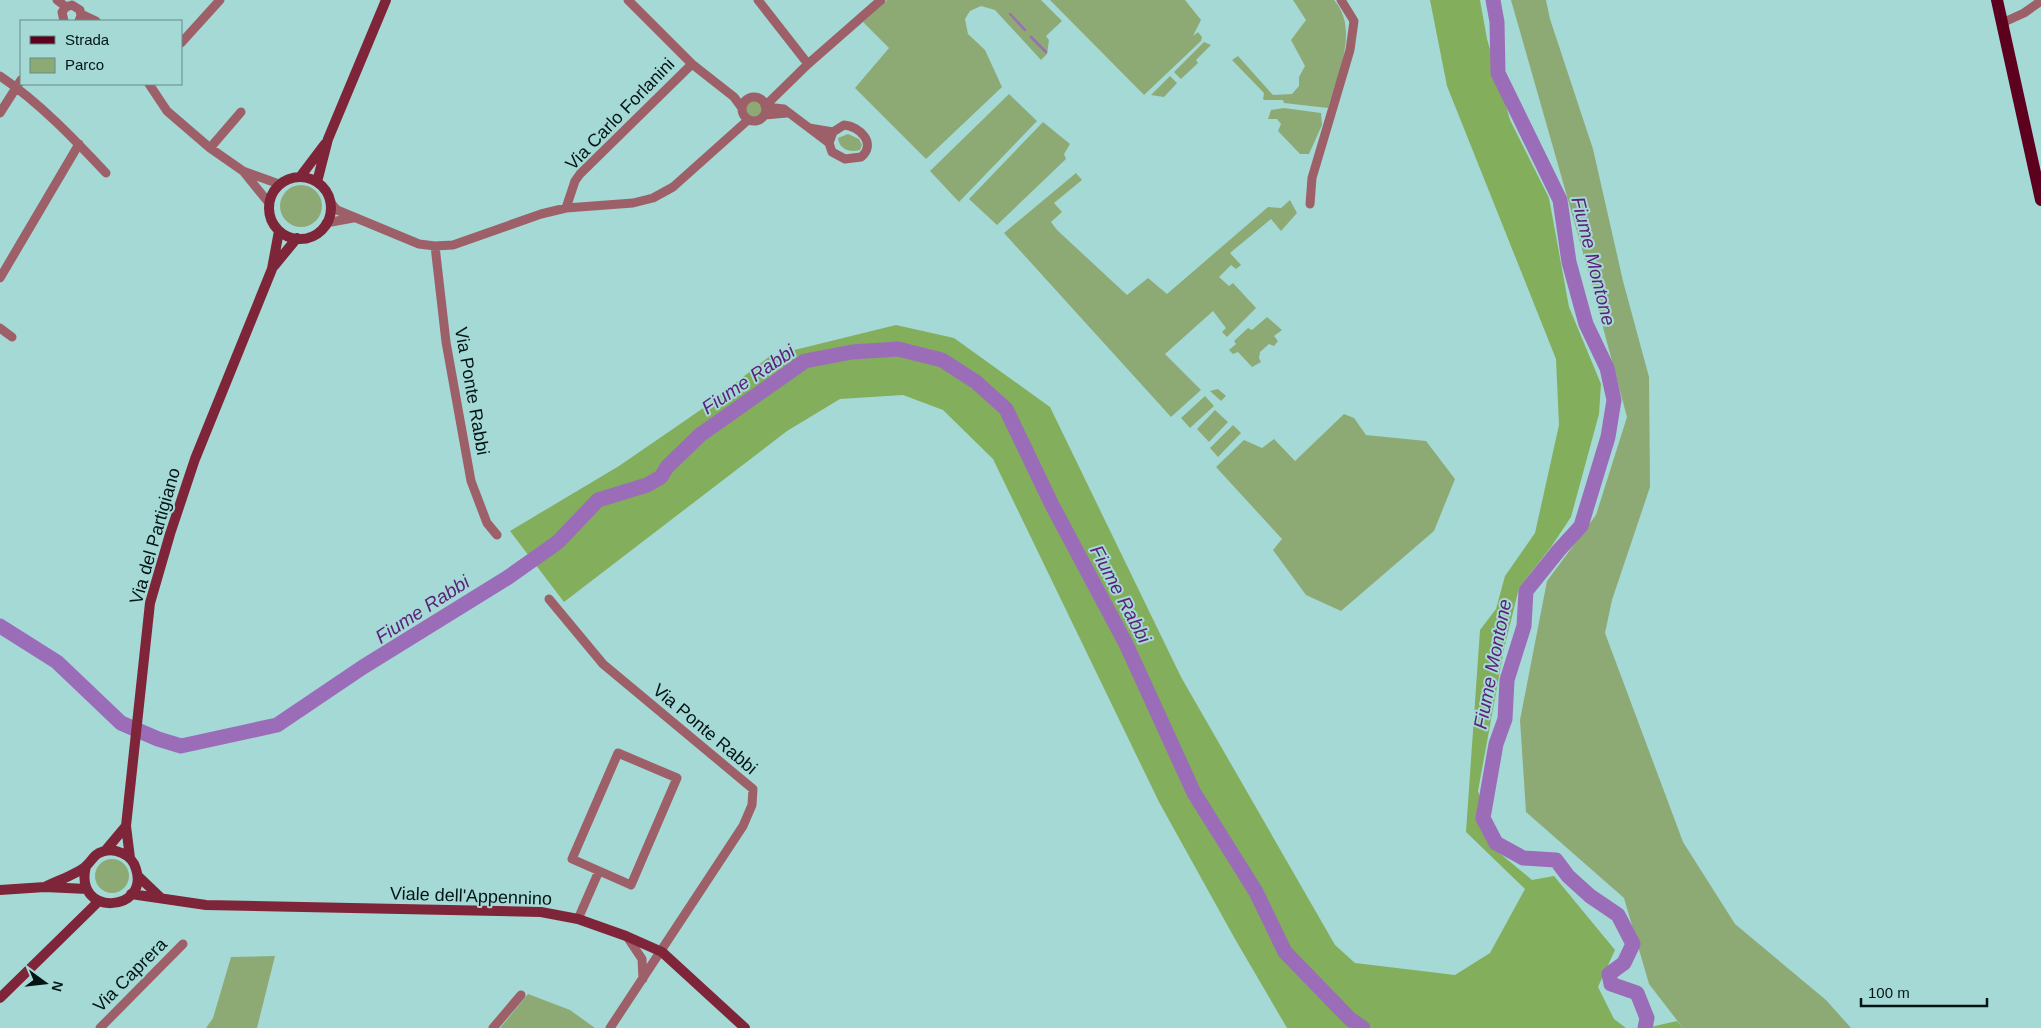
<svg xmlns="http://www.w3.org/2000/svg" width="2041" height="1028" font-family="Helvetica,sans-serif">
	<style>
		.green { fill: #8daa75 }
		.forest { fill: #83ae5c }
		.lines { fill: none; stroke-linecap: round; stroke-linejoin: round }
		.stream { stroke: #9b6db8; stroke-width: 2.5 }
		.river { stroke: #9b6db8; stroke-width: 15 }
		.street { stroke: #9e6068; stroke-width: 9 }
		.secondary { stroke: #7f2539; stroke-width: 10 }
		.primary { stroke: #5c001e; stroke-width: 12 }
		.labels { text-anchor: middle; stroke-width: 4; stroke-linejoin: round; paint-order: stroke }
		.street-label { font-size: 18px; fill: #021514; stroke: #a5d9d6 }
		.water-label { font-size: 19px; font-style: italic; fill: #5d217c; stroke: #a5d9d6 }
	</style>
	<rect width="100%" height="100%" fill="#a5d9d6"/>
	<path class="green" d="M887 0H1041L1062 21 1046 36 1049 40 1047 54 1041 60 995 10 981 6 970 11 965 19 968 34 985 50 1002 87 926 159 855 88 889 48 863 22Z
		M1050 0H1185L1201 20 1193 36 1198 32 1202 37 1201 41 1144 95Z
		M1293 0H1334C1360 29 1337 76 1328 108L1284 103 1283 100H1265L1263 99 1264 93 1232 60 1238 56 1273 95 1292 94 1299 86V77L1305 66 1291 40 1306 20Z
		M1511 0H1546L1550 19 1593 149 1623 281 1649 377 1650 487 1612 600 1605 633 1683 842 1735 924 1826 1000 1851 1028H1683L1649 984 1624 898 1526 812 1520 720 1547 581 1596 515 1627 417 1582 249Z
		M1204 42 1211 45 1196 60 1198 63 1181 79 1174 72Z
		M1170 76 1177 83 1164 97 1151 95Z
		M1009 94 1037 121 959 202 930 171Z
		M746 109a8 8 0 1 1 16 0a8 8 0 1 1-16 0Z
		M1284 108 1321 113 1322 125 1309 154H1300L1278 131 1281 124 1277 119H1268L1271 110Z
		M1043 122 1070 144 1064 154 1066 159 997 225 969 199Z
		M848 134 859 139 862 145 860 150C850 153 839 149 838 138Z
		M1076 173 1082 180 1054 203 1062 212 1051 222 1057 230 1127 295 1148 278 1167 294 1268 207 1281 208 1290 200 1297 213 1281 231 1271 219 1230 253 1241 265 1236 269 1231 265 1219 277 1229 286 1233 283 1256 308 1227 337 1222 332 1226 328 1213 311 1165 354 1201 390 1171 417 1004 233Z
		M280 206a21 21 0 1 1 42 0a21 21 0 1 1-42 0Z
		M1267 317 1282 330 1274 336 1278 341 1274 346 1269 344 1260 352 1259 358 1261 362 1252 367 1238 352 1233 354 1229 350 1236 344 1234 341 1248 328 1252 330Z
		M1218 389 1226 396 1221 401 1210 391Z
		M1205 396 1214 406 1190 428 1181 418Z
		M1215 410 1228 422 1209 442 1197 429Z
		M1344 414 1354 418 1366 435 1426 441 1455 479 1434 531 1341 611 1306 595 1273 550 1282 539 1216 467 1244 440 1262 448 1274 439 1295 461Z
		M1233 425 1241 433 1218 457 1210 448Z
		M95 876a17 17 0 1 1 34 0a17 17 0 1 1-34 0Z
		M275 956 257 1028H206L213 1018 231 957Z
		M528 994 570 1010 595 1028H500Z"/>
	<path class="forest" d="M1430 0H1480L1487 39 1510 120 1549 198 1569 307 1601 384 1599 414 1571 517 1551 547 1519 588 1504 649 1478 791 1497 851 1532 880 1554 876 1615 950 1598 987 1614 1019 1626 1028H1287L1235 939 1159 802 993 459 943 410 903 395 840 399 787 431 564 602 510 531 619 466 699 411 770 356 896 325 954 338 1050 407 1181 677 1335 945 1355 963 1455 975 1490 953 1525 889 1466 832 1480 630 1496 609 1505 576 1535 533 1559 425 1556 359 1447 86Z
		M1677 1021 1683 1028H1646Z"/>
	<g class="lines">
		<path class="stream" d="M1010 14 1025 30
			M1031 37 1046 52"/>
		<path class="river" d="M1493 0 1497 22 1498 73 1560 200 1569 262 1586 324 1607 368 1614 400 1608 437 1581 526 1559 550 1526 591 1524 626 1507 680 1505 719 1496 744 1483 818 1496 843 1523 858 1556 860 1568 876 1590 896 1618 915 1633 944 1624 963 1609 974 1611 984 1637 993 1647 1018 1645 1028
			M0 626 57 662 121 723 158 739 181 746 277 725 363 667 507 578 558 542 598 500 647 485 661 477 667 467 700 435 805 361 852 352 898 349 942 360 976 382 1006 409 1052 505 1126 644 1194 793 1256 892 1285 952 1350 1019 1363 1028"/>
		<path class="street" d="M57 0 66 7
			M628 0 692 64 734 97 742 108
			M758 0 808 64
			M81 14 96 21
			M64 21 62 12 66 7 72 5 80 10 81 16 79 21
			M2002 23 2024 13 2041 1
			M181 43 220 0
			M0 76C39 102 74 139 106 173
			M149 84 167 111 210 148 243 171 279 184
			M742 109a12 12 0 1 1 24 0a12 12 0 1 1-24 0Z
			M765 106 808 64 881 0
			M766 107 784 109 829 143
			M0 113 21 80
			M765 115 787 113
			M844 125C860 126 877 144 861 157L845 159 832 152 829 143 833 132Z
			M809 128 833 132
			M210 148 241 112
			M243 171 269 203
			M330 202 337 210 419 244 435 246 453 245 541 214 566 208 633 203 653 198 673 187 748 120
			M1310 204 1312 178 1350 50 1354 21 1341 0
			M566 208 575 181 580 174 692 64
			M326 223 353 218
			M435 246 446 342 471 481 487 523 497 535
			M0 278 79 144
			M0 328 12 337
			M549 599 603 664 753 789 752 805 743 826 610 1028
			M618 753 677 778 631 885 572 859Z
			M578 919 599 871
			M628 938 642 959 643 979
			M100 1028 183 944
			M493 1028 521 995"/>
		<path class="secondary" d="M300 177 325 144
			M269 208a31 31 0 1 1 62 0a31 31 0 1 1-62 0Z
			M317 182 328 139 386 0
			M274 266 297 238
			M105 851 126 826
			M130 858 126 826 150 603 170 534 195 459 272 269 279 231
			M138 876 160 897
			M45 887C56 881 78 874 86 866 91 862 93 856 99 853 113 846 132 854 136 869 150 912 73 918 86 866
			M0 890 45 887 87 889
			M131 894 206 905 541 912 578 919 626 936 662 952 745 1028
			M0 998 99 901"/>
		<path class="primary" d="M1997 0 2041 200"/>
	</g>
	<g class="labels">
		<g class="street-label">
			<text transform="translate(620 114) rotate(-46)" y="6">Via Carlo Forlanini</text>
			<text transform="translate(472 391) rotate(80)" y="6">Via Ponte Rabbi</text>
			<text transform="translate(155 536) rotate(-74)" y="6">Via del Partigiano</text>
			<text transform="translate(705 729) rotate(40)" y="6">Via Ponte Rabbi</text>
			<text transform="translate(471 896) rotate(2)" y="6">Viale dell'Appennino</text>
			<text transform="translate(130 975) rotate(-45)" y="6">Via Caprera</text>
		</g>
		<g class="water-label">
			<text transform="translate(1594 261) rotate(76)" y="7">Fiume Montone</text>
			<text transform="translate(748 379) rotate(-34)" y="7">Fiume Rabbi</text>
			<text transform="translate(1121 594) rotate(62)" y="7">Fiume Rabbi</text>
			<text transform="translate(422 609) rotate(-33)" y="7">Fiume Rabbi</text>
			<text transform="translate(1492 664) rotate(-79)" y="7">Fiume Montone</text>
		</g>
	</g>
	<rect x="20" y="20" width="162" height="65" fill="#a5d9d6" stroke="#648b88"/>
	<rect x="30" y="36" width="25" height="8" fill="#5c001e" stroke="#648b88"/>
	<text x="65" y="45" font-size="15" fill="#021514">Strada</text>
	<rect x="30" y="58" width="25" height="15" fill="#8daa75" stroke="#648b88"/>
	<text x="65" y="70" font-size="15" fill="#021514">Parco</text>
	<g transform="translate(45 983) rotate(105)" stroke="#a5d9d6" stroke-width="4" paint-order="stroke">
	<path d="M0-4L9 19L0 12L-9 19Z" fill="#021514"/>
	<text y="-8" font-size="14" font-weight="bold" text-anchor="middle" fill="#021514">N</text>
	</g>
	<path d="M1861 998v8h126v-8" fill="none" stroke="#021514" stroke-width="2.5"/>
	<text x="1868" y="998" font-size="15" fill="#021514" stroke="#a5d9d6" stroke-width="4" paint-order="stroke">100 m</text>
</svg>
